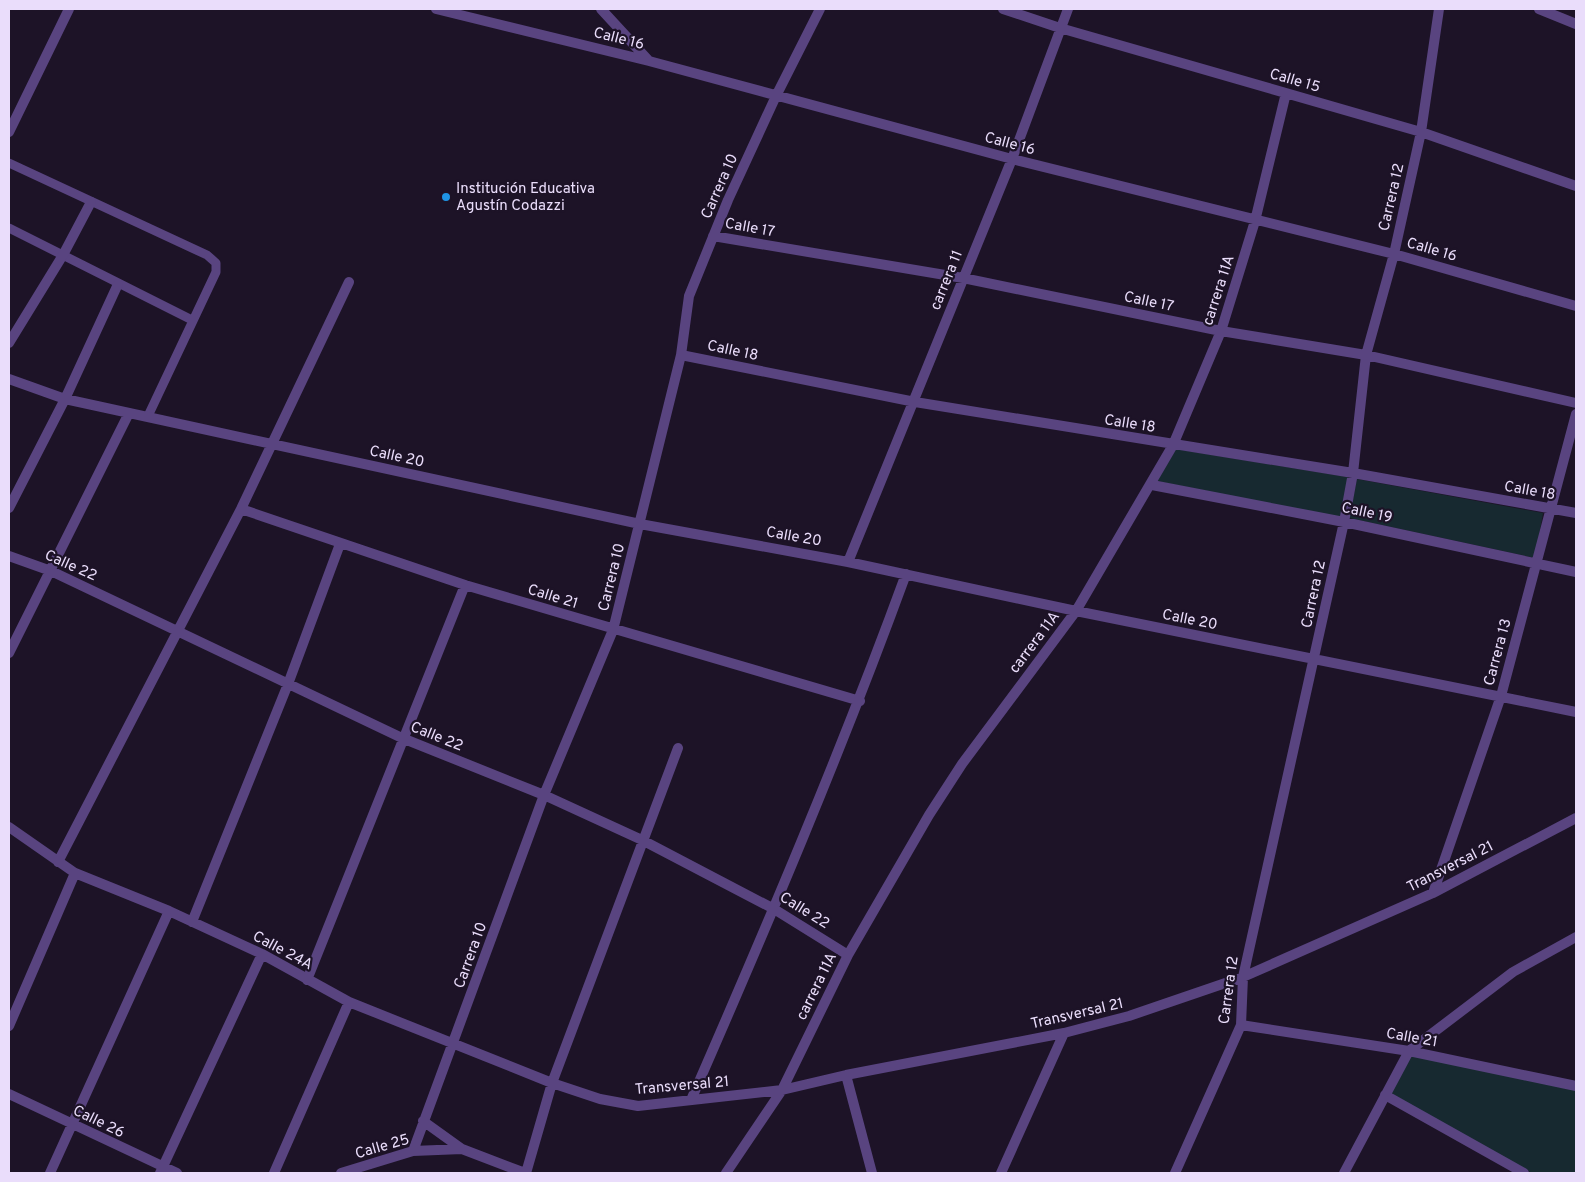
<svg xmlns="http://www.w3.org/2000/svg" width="1585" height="1182" font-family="Overpass,sans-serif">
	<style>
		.green { fill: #172930 }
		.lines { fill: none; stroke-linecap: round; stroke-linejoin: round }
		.service { stroke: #594480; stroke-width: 9 }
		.minor { stroke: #594480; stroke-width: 10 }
		.poi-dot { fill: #1f94e5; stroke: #1d1327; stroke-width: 2 }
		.labels { text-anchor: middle; stroke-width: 4.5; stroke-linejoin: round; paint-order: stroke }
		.street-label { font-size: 15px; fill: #eaddfb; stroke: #1d1327 }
		.poi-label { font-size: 15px; fill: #eaddfb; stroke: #1d1327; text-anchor: start }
	</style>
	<rect width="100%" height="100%" fill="#1d1327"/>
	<path class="green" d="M1176 449 1348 477 1341 518 1157 481Z
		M1357 479 1543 513 1535 558 1349 518Z
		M1410 1055 1576 1089V1173H1532L1389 1093Z"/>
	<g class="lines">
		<path class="service" d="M9 163 207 255 216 263V272L148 416
			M9 228 192 320"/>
		<path class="minor" d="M436 9 649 61 1012 159 1394 254 1576 306
			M601 9 648 60
			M1003 9 1060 28 1421 132 1576 186
			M1539 9 1576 24
			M9 132 69 9
			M713 236 963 278 1221 331 1366 355 1576 403
			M9 343 63 255 91 202
			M681 355 915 402 1353 473 1576 513
			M9 379 65 399 640 524 848 562 1076 611 1576 712
			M1152 485 1344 522 1576 572
			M9 508 65 399 118 284
			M241 509 465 585 860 701
			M9 556 51 571 402 738 544 795 642 840 774 909 848 955
			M848 562 1012 159 1068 9
			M9 653 129 413
			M9 827 75 873 169 911 262 954 349 1002 552 1083 600 1099 638 1106 782 1090 846 1075 1064 1033 1129 1016 1243 977 1433 893 1576 818
			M58 862 241 509 349 282
			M1433 893 1501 696 1576 414
			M192 922 288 684 340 544
			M307 980 465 585
			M1241 1025 1409 1051 1576 1086
			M9 1026 75 873
			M846 1075 872 1173
			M9 1094 177 1173
			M1385 1095 1524 1173
			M691 1100C767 926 841 752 906 574
			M423 1121 462 1149 525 1173
			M413 1151 544 795 613 630 681 355 689 296 728 200 776 96 820 9
			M50 1173 169 911
			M160 1173 262 954
			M274 1173 349 1002
			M341 1173 413 1151 462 1149
			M526 1173 552 1083 678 748
			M726 1173 782 1090 848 955 929 815 962 764 1076 611 1173 445 1221 331 1255 221 1286 93
			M1001 1173 1064 1033
			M1175 1173 1241 1025 1243 977 1344 522 1353 473 1366 355 1394 254 1421 132 1439 9
			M1344 1173 1409 1051 1513 972 1576 937"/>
	</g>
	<circle class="poi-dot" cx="446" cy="197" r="5"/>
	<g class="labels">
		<g class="street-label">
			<text transform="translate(619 38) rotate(14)" y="5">Calle 16</text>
			<text transform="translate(1295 80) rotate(16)" y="5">Calle 15</text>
			<text transform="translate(1010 143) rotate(15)" y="5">Calle 16</text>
			<text transform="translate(719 186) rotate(-66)" y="5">Carrera 10</text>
			<text transform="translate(1391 197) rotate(-77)" y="5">Carrera 12</text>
			<text transform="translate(750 227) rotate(10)" y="5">Calle 17</text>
			<text transform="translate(1432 249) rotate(16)" y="5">Calle 16</text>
			<text transform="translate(946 280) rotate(-68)" y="5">carrera 11</text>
			<text transform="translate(1218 290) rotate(-72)" y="5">carrera 11A</text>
			<text transform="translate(1149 301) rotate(12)" y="5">Calle 17</text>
			<text transform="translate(733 350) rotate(12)" y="5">Calle 18</text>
			<text transform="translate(1130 423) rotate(9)" y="5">Calle 18</text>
			<text transform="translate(397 456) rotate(12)" y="5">Calle 20</text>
			<text transform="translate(1530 490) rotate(10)" y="5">Calle 18</text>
			<text transform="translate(1367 512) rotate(12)" y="5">Calle 19</text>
			<text transform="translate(794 536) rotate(10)" y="5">Calle 20</text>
			<text transform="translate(71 565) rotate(24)" y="5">Calle 22</text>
			<text transform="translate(611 577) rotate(-76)" y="5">Carrera 10</text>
			<text transform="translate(1313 594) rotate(-78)" y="5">Carrera 12</text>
			<text transform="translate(553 596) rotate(17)" y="5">Calle 21</text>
			<text transform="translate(1190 619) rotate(11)" y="5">Calle 20</text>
			<text transform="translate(1034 642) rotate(-53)" y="5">carrera 11A</text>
			<text transform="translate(1497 652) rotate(-75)" y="5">Carrera 13</text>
			<text transform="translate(437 736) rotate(22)" y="5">Calle 22</text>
			<text transform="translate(1450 866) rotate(-27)" y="5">Transversal 21</text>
			<text transform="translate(805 910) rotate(32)" y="5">Calle 22</text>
			<text transform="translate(283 950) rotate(28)" y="5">Calle 24A</text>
			<text transform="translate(470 955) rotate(-70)" y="5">Carrera 10</text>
			<text transform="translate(816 986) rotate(-64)" y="5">carrera 11A</text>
			<text transform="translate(1228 990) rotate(-82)" y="5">Carrera 12</text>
			<text transform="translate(1077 1013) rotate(-13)" y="5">Transversal 21</text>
			<text transform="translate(1412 1037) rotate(10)" y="5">Calle 21</text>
			<text transform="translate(682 1085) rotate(-5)" y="5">Transversal 21</text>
			<text transform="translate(99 1121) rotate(26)" y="5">Calle 26</text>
			<text transform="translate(382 1146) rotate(-16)" y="5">Calle 25</text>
		</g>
		<g class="poi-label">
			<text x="456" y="193">Institución Educativa<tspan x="456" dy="17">Agustín Codazzi</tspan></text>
		</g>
	</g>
	<rect width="1585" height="1182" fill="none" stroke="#eaddfb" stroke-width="20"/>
</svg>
